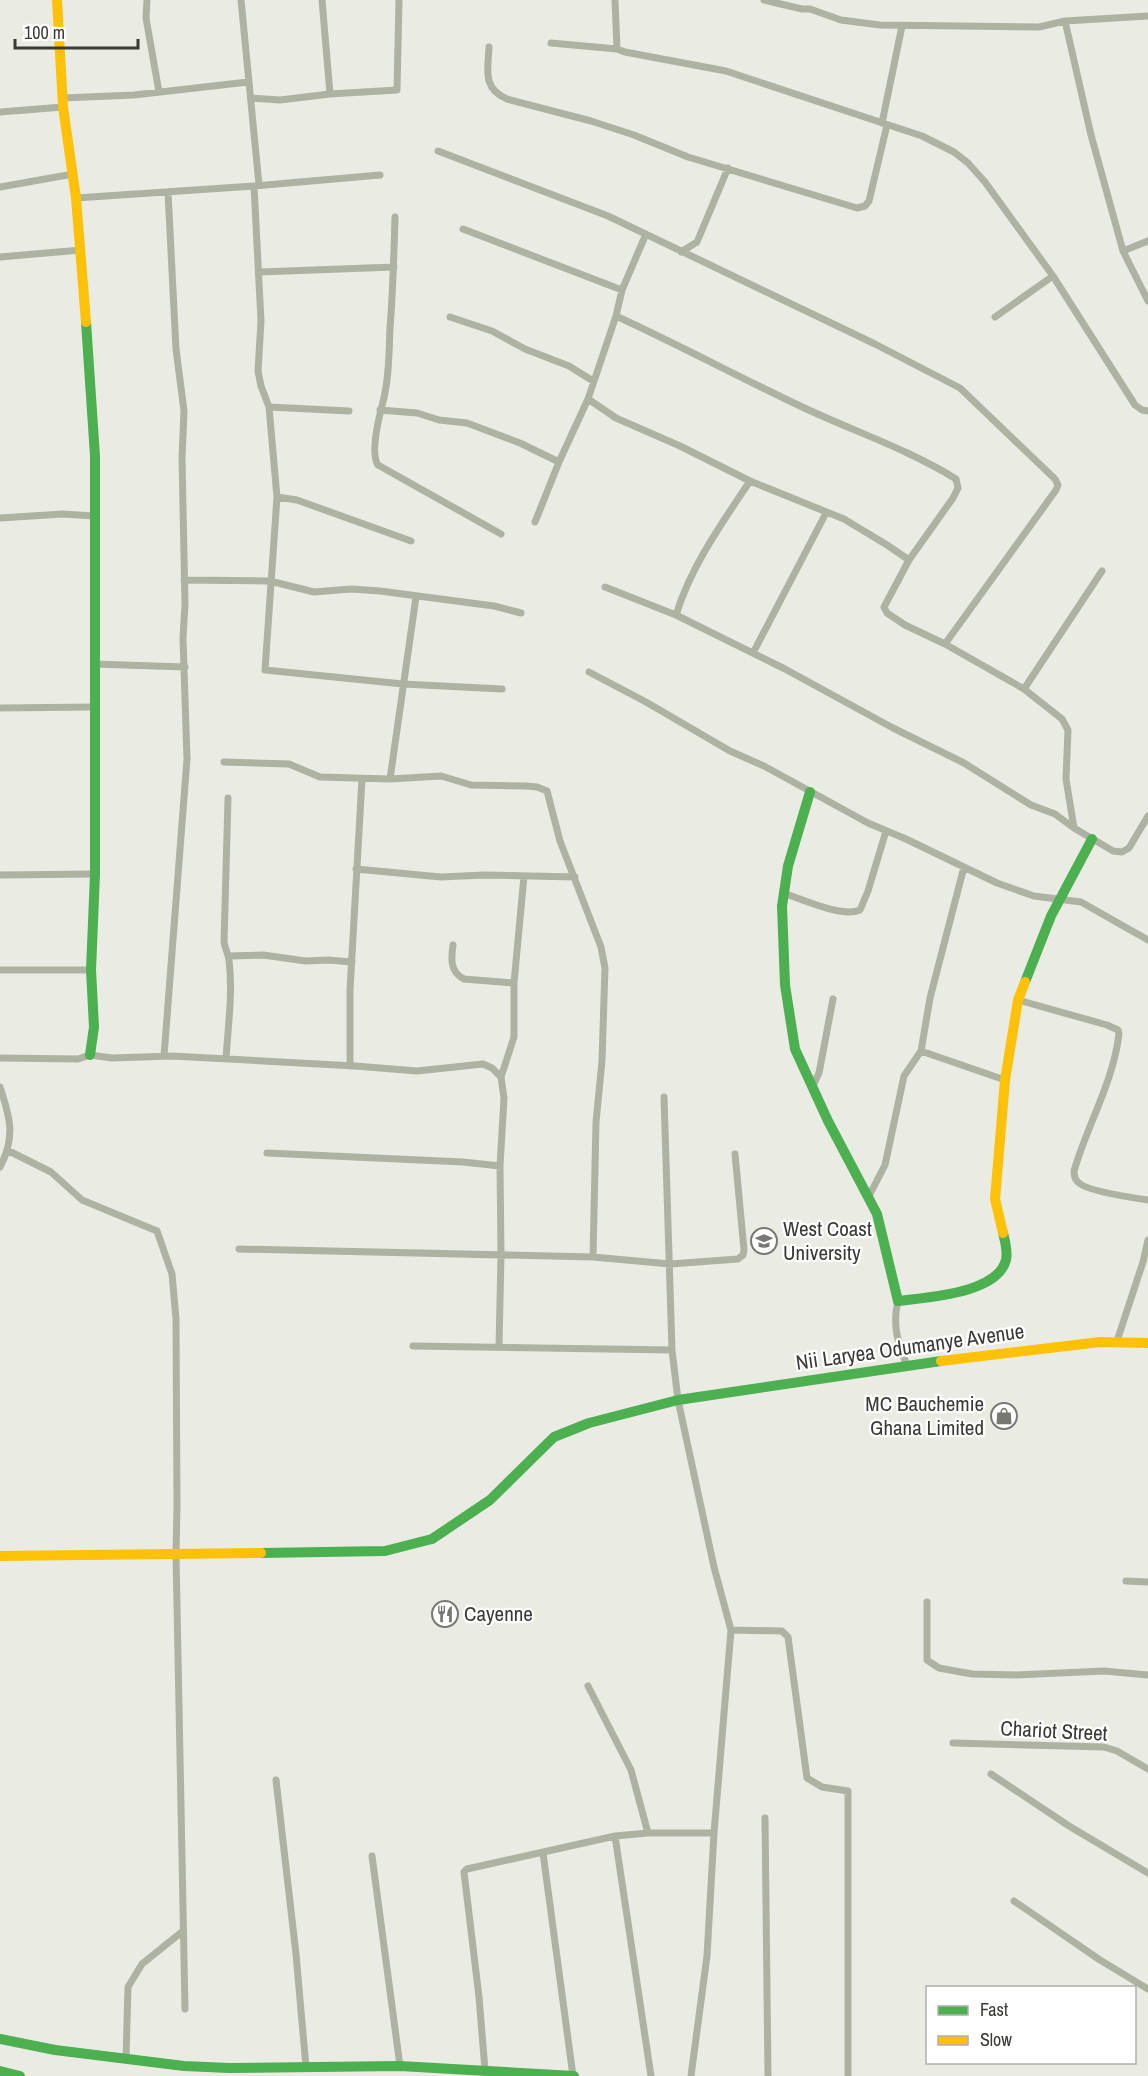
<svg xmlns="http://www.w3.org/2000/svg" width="1148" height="2076" font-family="'Archivo Narrow',sans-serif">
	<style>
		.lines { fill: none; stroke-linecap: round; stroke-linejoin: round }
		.street { stroke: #aeb2a2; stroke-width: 7 }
		.fast { stroke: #4caf50; stroke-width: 10 }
		.slow { stroke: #ffc107; stroke-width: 10 }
		.labels { text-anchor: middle; stroke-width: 4.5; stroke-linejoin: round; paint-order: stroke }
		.poi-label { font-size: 21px; fill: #383a33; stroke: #fff; text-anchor: start }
		.street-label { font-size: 21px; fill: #383a33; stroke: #fff }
	</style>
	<rect width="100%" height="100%" fill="#eaece3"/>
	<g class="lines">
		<path class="street" d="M147 0 146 18 159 92
			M241 0 259 185
			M322 0 330 94
			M615 0 617 49
			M764 0 802 9H810L841 20 880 25 1039 27 1065 21 1148 16
			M1065 21 1091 135 1123 251 1148 301
			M551 43 617 49 625 52 726 71 922 136 954 152 968 163 985 182 1053 276 1135 405 1142 410 1148 411
			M489 47C488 70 482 88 507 99L591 121 634 135 688 157 857 208 865 206 869 201 887 125
			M63 98 134 95 248 82
			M251 98 280 100 330 94 397 90 399 0
			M0 112 63 107
			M882 123 902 26
			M438 151 608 216 875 344 960 388 1055 479 1058 485 1056 490 945 644
			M254 186 261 321 258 371 261 386 269 407 277 497 265 670 403 684 502 689
			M0 187 73 174
			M76 198 254 186 380 175
			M395 217C394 254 393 291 390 328 389 353 389 378 383 402 379 417 370 453 378 465L501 534
			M463 229 622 290
			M1123 251 1148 241
			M681 252 697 242 728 168
			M0 257 81 250
			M260 272 394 267
			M616 316C677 344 737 376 798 405 850 430 906 448 956 479L958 488 953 498 909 560 884 607 887 613 905 625 945 644 1024 689 1062 719 1068 730 1066 779 1074 828
			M450 317 492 331 525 349 569 366 593 381
			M995 317 1053 276
			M588 399 616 418 680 446 750 481 844 519 887 545 909 560
			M269 407 349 411
			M380 410 417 413 439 420 467 423 520 443 559 462
			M277 497 297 500 411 541
			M0 518 63 514 94 516
			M535 522 559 462 588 399 616 316 622 290 646 234
			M184 580 270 581 314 592 351 589 380 591 494 606 521 613
			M605 587 676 615 785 669 893 728 964 763 1031 805 1055 814 1074 828 1113 851 1122 852 1129 848 1148 816
			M676 615C691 566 722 523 750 481
			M753 653 826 513
			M94 664 185 667
			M589 672 646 702 730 751 764 766 868 823 906 839 997 883 1034 896 1081 902 1148 940
			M1024 689 1102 571
			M0 708 94 707
			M224 762 289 764 320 777 390 779 441 776 471 785 526 786 537 787 547 791 560 841 601 947 605 968 602 1061 596 1122 593 1257
			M390 779 416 597
			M356 869 441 877 484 875 575 877
			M0 875 95 874
			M783 893C802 899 842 918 860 910L868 891 886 831
			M453 945C451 959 450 972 464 979L514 983
			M229 956 263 955 306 961 328 960 352 962
			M0 970H91
			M1018 1000 1107 1025 1118 1030 1119 1034C1113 1083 1088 1123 1074 1171 1074 1176 1075 1180 1079 1183 1088 1191 1134 1198 1148 1200
			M921 1051 1005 1080
			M164 1056 187 759 183 638 185 604 182 458 184 411 176 349 168 192
			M0 1058 78 1059 90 1055 112 1058 172 1056 355 1066 417 1071 483 1064 492 1068 501 1077
			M226 1059C228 1026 233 993 229 960 228 954 225 948 224 942L228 798
			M350 1066V990L362 779
			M0 1087C10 1117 16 1137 0 1167
			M812 1088 819 1073 833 999
			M664 1097 672 1350
			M9 1151 51 1172 82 1200 157 1231 172 1274 176 1319 177 1505 176 1555 185 2009
			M267 1153 463 1162 500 1166
			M869 1196 885 1165 904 1076 921 1051 930 998 964 867
			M239 1249 593 1257 670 1264 738 1259 743 1255 744 1250 735 1154
			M898 1301C892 1324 898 1345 907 1365
			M1117 1341 1143 1262 1148 1240
			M413 1346 672 1350 678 1400 714 1567 731 1630 714 1833 707 1956 691 2076
			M499 1347 501 1255 500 1166 504 1098 501 1077 514 1037V983L524 876
			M1126 1581 1148 1582
			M927 1602V1660L939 1668 972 1674 1016 1675 1104 1671 1148 1675
			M731 1630 782 1631 788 1637 807 1778 822 1787 848 1791V2076
			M588 1686 631 1770 648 1833
			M953 1743 1104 1747 1117 1751 1148 1769
			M991 1774 1069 1826 1148 1873
			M276 1780 296 1954 306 2067
			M765 1818 768 2076
			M615 1836 651 2076
			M543 1853 573 2076
			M372 1856 400 2066
			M1014 1901 1100 1960 1148 1989
			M126 2059 128 1987 142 1964 183 1931
			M485 2070 479 1997 464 1872 467 1869 615 1836 648 1833H714"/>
		<path class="fast" d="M86 322 95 456V874L91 970 94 1027 90 1055
			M810 792 788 866 782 906 785 985 795 1049 828 1121 877 1214 898 1301C927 1297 997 1294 1006 1260 1008 1251 1005 1241 1003 1233
			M1025 982 1051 916 1092 839
			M261 1553 385 1551 432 1539 490 1500 554 1437 589 1423 678 1400 941 1361
			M0 2039 55 2050 184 2066 229 2068 400 2066 574 2076
			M0 2071 20 2076"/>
		<path class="slow" d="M57 0 63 107 76 198 86 322
			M1003 1233 995 1199 1005 1080 1018 1000 1025 982
			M941 1361 1100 1342 1148 1343
			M0 1556 261 1553"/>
	</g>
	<defs>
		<symbol id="school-ring" viewBox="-11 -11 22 22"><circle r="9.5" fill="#fff" stroke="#767871" stroke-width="1.5"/><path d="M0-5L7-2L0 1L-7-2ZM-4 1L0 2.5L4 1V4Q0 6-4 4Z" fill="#767871"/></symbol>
		<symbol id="shop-ring" viewBox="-11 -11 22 22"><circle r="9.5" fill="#fff" stroke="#767871" stroke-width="1.5"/><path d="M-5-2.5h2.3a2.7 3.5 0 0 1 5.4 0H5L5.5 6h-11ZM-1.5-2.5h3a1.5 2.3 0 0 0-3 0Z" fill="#767871"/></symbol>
		<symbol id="restaurant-ring" viewBox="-11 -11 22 22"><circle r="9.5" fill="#fff" stroke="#767871" stroke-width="1.5"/><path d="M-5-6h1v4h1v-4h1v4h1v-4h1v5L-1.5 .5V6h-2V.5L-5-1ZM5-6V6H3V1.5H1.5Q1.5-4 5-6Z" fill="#767871"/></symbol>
	</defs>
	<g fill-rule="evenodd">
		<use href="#school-ring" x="749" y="1226" width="30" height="30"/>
		<use href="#shop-ring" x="989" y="1401" width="30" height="30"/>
		<use href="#restaurant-ring" x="430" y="1599" width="30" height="30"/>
	</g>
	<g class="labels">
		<g class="poi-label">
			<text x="783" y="1236">West Coast<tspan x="783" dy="24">University</tspan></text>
			<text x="984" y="1411" text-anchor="end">MC Bauchemie<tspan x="984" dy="24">Ghana Limited</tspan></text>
			<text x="464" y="1621">Cayenne</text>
		</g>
		<g class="street-label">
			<text transform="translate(910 1347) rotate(-8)" y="7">Nii Laryea Odumanye Avenue</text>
			<text transform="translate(1054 1731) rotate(3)" y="7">Chariot Street</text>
		</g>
	</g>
	<rect x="926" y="1986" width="210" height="78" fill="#ffffff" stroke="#afb0ad" stroke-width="1.5"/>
	<rect x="938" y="2006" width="30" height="9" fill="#4caf50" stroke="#afb0ad" stroke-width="1.5"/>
	<text x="980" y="2016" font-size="18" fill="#383a33">Fast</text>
	<rect x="938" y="2036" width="30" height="9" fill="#ffc107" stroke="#afb0ad" stroke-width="1.5"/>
	<text x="980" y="2046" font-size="18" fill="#383a33">Slow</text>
	<path d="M15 39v9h123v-9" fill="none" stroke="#383a33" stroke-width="3"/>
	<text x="24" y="39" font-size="18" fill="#383a33" stroke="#ffffff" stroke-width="4.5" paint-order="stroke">100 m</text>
</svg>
